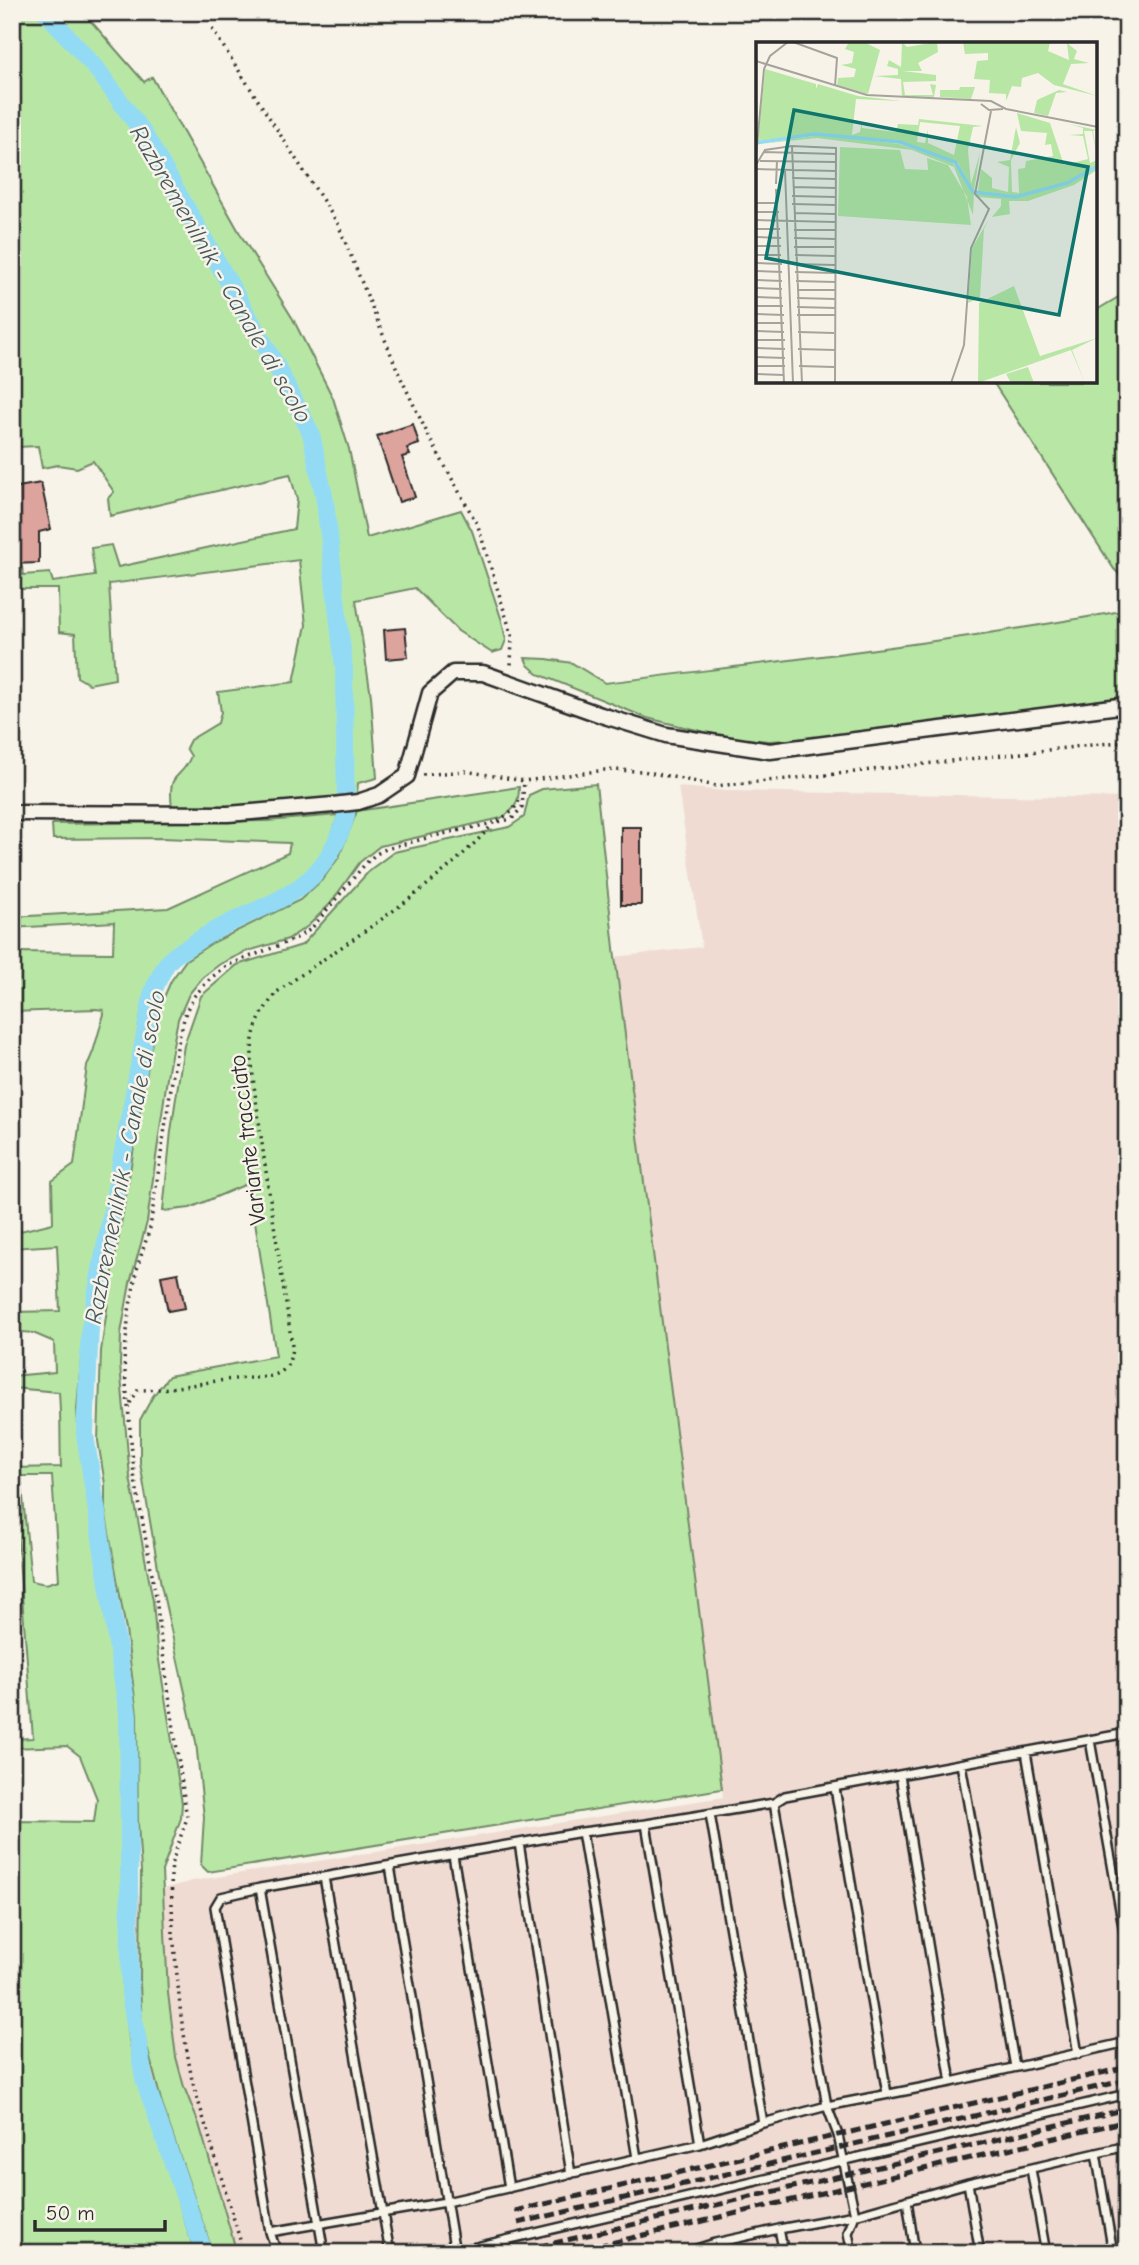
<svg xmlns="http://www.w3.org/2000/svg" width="1139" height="2265" font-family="'Comic Neue',sans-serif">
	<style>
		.built { fill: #efdbd2 }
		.green { fill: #b8e7a5; stroke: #728968; stroke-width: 2; fill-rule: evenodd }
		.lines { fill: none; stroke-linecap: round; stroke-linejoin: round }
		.canal { stroke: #93dbf4; stroke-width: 18 }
		.building { fill: #dda39d; stroke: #2b2b2b; stroke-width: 2 }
		.service-casing { stroke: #2b2b2b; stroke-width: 12 }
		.minor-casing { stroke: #2b2b2b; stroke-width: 19 }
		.path { stroke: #2b2b2b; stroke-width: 3.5; stroke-dasharray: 2 5; stroke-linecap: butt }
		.service { stroke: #f7f3e8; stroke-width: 7 }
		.minor { stroke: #f7f3e8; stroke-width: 14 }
		.rail { stroke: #2b2b2b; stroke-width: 5; stroke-dasharray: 10 5; stroke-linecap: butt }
		.labels { text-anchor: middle; stroke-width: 5; stroke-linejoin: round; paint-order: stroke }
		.street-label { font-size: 23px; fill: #2b2b2b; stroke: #f7f3e8 }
		.water-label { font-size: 24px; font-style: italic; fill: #45575d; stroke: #f7f3e8 }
		.inset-river { fill: none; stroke: #93dbf4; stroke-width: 3.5 }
		.inset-road { fill: none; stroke: #a5a39c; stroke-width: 2 }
		.view { fill: #0f766e; fill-opacity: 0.15; stroke: #0f766e; stroke-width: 3.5 }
		.inset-edge { fill: none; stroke: #2b2b2b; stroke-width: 3.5 }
	</style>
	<rect width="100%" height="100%" fill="#f7f3e8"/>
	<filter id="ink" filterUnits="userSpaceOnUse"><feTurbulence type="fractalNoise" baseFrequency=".0143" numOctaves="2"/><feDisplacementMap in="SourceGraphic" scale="14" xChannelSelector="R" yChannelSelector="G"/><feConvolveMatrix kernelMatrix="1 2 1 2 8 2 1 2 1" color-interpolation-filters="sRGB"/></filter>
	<g filter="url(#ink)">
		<path class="built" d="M678 787 727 791 1127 798V2253H204L144 2079 130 1994V1898L192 1881 723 1797 615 957 702 947Z"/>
		<path class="green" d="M12 12H83L144 82 152 77 242 237 293 319 333 398 349 449 367 538 461 510 472 531 502 621 506 640 502 650 492 653 458 631 415 588 356 600 371 696 377 778 358 783 357 795 262 805 172 807C167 769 181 782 191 756L186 748 190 740 218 723 221 712 218 692 294 682 306 625 299 560 109 584 115 679 89 684 77 677 75 634 59 632 58 589H12V567H22L23 575 50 573 53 582 95 576 91 548 111 545 118 567 294 529 297 499 290 474 110 516 108 498 114 492 93 461 77 468 58 465 42 468 38 446 17 447 12 424V180L16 178 12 168Z
			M1127 292V582L1114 569 993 382H1095V311Z
			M1127 610V699L806 739 769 741 730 738 647 718 538 674 528 665 525 658 547 659 572 663 605 683C779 661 954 642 1127 610Z
			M596 784 615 957 722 1789 208 1872 201 1865 204 1817 196 1742 161 1585 140 1463V1420L153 1396 169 1376 276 1356 249 1183 190 1208 163 1211 171 1131 184 1045 201 996 237 965 302 945 371 869 394 852 509 827 524 817 529 795 542 789Z
			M519 787C519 803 515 810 501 818L380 846 360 862 330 904 308 926 288 939 245 952 220 964 203 977 189 994 178 1019 168 1071 147 1222 130 1283 121 1333 120 1365 130 1477 153 1601 157 1648 182 1803 181 1818 162 1871 168 1993 176 2057 184 2087 199 2124 237 2253H213L162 2104 142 2028 140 1984 141 1871 138 1823 137 1714 126 1630 105 1510V1484L98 1441 101 1351 110 1288 157 1013 171 981 186 960 212 943 300 900 322 880 339 857 357 811Z
			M338 815C329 845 321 859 299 882L175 950 159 969 141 1013 81 1360 77 1409 79 1445 124 1719 122 1929 124 1996 129 2039 136 2073 195 2253H12V1821L94 1822 97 1799 80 1756 67 1746 12 1748V1739L33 1738 12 1468 61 1467C60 1442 61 1417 59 1392L12 1388V1376L55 1372 54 1342 33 1333 12 1331V1312L60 1311 57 1245 12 1248V1233L53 1223 52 1181 74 1165 87 1066 93 1052 104 1014 103 1010 96 1009 12 1012V952L113 953 114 922 12 928V917L168 908 288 853 290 843 162 838 53 839 52 824 267 821ZM21 1476H52L59 1580 46 1584 31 1581Z"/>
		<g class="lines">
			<path class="canal" d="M46 12 99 72 144 134 275 363 311 433 325 501 344 668 346 816C320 903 265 898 199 940 190 946 175 953 168 962 162 970 158 981 153 991L90 1328 85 1434 128 1715 130 1994 144 2079 204 2253"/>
		</g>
		<path class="building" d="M413 424 419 444 407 448 410 455 402 457 415 497 399 502 377 436Z
			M41 483 51 529 39 532V563L12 564V511L16 510 12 488Z
			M405 628 408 657 386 659 384 630Z
			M621 827H641V905H621Z
			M178 1273 185 1308 168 1311 161 1276Z"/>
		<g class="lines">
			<defs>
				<path id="service" d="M1127 1733 785 1796 774 1803 646 1824 582 1832 260 1888 221 1897 215 1907 270 2232 446 2202 700 2144 763 2123 827 2106 951 2082 1127 2042
					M1090 1740 1127 1949
					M1026 1752 1078 2054
					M961 1764 1015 2067
					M900 1775 951 2082
					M835 1788 887 2094
					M774 1803 827 2106 838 2135 855 2215 848 2233 852 2253
					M710 1814 763 2123
					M646 1824 700 2144
					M582 1832 637 2158
					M519 1843 571 2174
					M453 1855 509 2188
					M390 1866 455 2253
					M324 1877 390 2253
					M260 1888 324 2253
					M1096 2153 1113 2253
					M1031 2169 1046 2253
					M968 2183 980 2253
					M907 2200 915 2253
					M779 2229 784 2253
					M270 2232 277 2253
					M455 2252 1127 2094
					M684 2253 715 2243 779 2229 855 2215 968 2183 1127 2146"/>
				<path id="minor" d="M12 813 228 814 333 805 358 802 379 795 407 776 430 693 453 673H483L601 715 666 735 770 751 1127 705"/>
			</defs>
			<use href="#service" class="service-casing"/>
			<use href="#minor" class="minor-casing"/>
			<path class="path" d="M212 29 338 224 399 374 429 437 478 526 512 636 511 666
				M423 775 465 771 524 781 605 770 643 771 716 786 828 775 1127 741
				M498 821 513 811 521 797
				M130 1403 138 1390C171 1390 202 1382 235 1379 249 1377 270 1380 282 1371 290 1365 291 1355 292 1346 282 1274 270 1202 260 1129 257 1101 249 1068 253 1039 256 1021 266 1006 277 992 350 939 430 893 492 825
				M244 2253 192 2080 181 2017 173 1933 171 1876 172 1862 187 1818 160 1633 156 1596 134 1474 124 1361 129 1311 138 1265 150 1228 177 1047 186 1011 195 995 212 977 228 965 293 940 311 929 366 863 376 854 386 849 434 836 512 819 522 807 524 781"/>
			<use href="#service" class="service"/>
			<use href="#minor" class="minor"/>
			<path class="rail" d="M515 2211 1127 2067
				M518 2223 1127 2080
				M524 2250 1127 2109
				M568 2253 1127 2121"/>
		</g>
	</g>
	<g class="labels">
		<g class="street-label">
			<text transform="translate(247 1140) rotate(-97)" y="8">Variante tracciato</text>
		</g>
		<g class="water-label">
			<text transform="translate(221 274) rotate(60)" y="8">Razbremenilnik - Canale di scolo</text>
			<text transform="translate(125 1157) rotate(-79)" y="8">Razbremenilnik - Canale di scolo</text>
		</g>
	</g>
	<g transform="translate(756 42)">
		<rect width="341" height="341" fill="#f7f3e8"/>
		<path d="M93 0H108L124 8 112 52 81 44 82 36 98 35 100 27 85 23 96 21 98 10 89 7ZM146 0 151 5 181 0 182 10 162 21 166 29H147L180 33V39L147 40 149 53H177L174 42 180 43 178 55H146L145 37 118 34 142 33V27L131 24 133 18 145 25ZM207 0H294L292 9 313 18 311 1 321 9 318 17 333 21 315 22 307 42 341 54 298 43 282 31 266 36 265 45 256 44 250 59V52L233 51 234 38 218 37 221 19 232 18V11L209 12ZM9 27 60 42V47L62 42 102 54 145 59 100 57 96 93 104 90 106 78V86L140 90 142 82 162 83 163 77 227 84 217 85 212 108 215 142 224 111 218 149 202 121 147 100 63 91 2 99ZM164 80 204 84 198 113 172 101V87L169 101 161 100ZM204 45H219L215 57 184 55V48H203ZM303 48 311 50 300 51 292 74 278 71 281 58ZM261 71 294 81 308 123 332 117 327 94 313 93 327 92V86L313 82 341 88 337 89 341 114 336 89H328L334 121 341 118V128L318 143 272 159H253L254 172 236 175 245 164V157L221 155 225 127 236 136V146L252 150 253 125 241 120 254 118 260 85 264 101 255 118 256 150 263 151 262 127 269 126 270 119 297 114 295 102 289 103 291 91 265 89ZM65 93 143 102 196 120 218 151 217 173 198 125 156 108 61 96 4 102ZM84 105 144 108 149 127 172 128 171 116 192 123 211 155 215 183 82 174ZM233 177 228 187 224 256 212 261 216 206ZM258 244 284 314 341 296 316 308 329 341 315 308 222 341 223 261ZM272 325 278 341H255L250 332Z" fill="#b8e7a5" fill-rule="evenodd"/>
		<path class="inset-river" d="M0 101 59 92 144 100 199 120 217 150 259 155 311 141 342 124"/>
		<path class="inset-road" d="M37 0 81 16 79 44M0 19 111 53 235 59 250 67 342 85M225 62 233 68 247 67M7 110 81 112M0 114 8 27 14 14 32 0M4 119 80 120M0 123 9 108 36 104M0 127 80 129M29 128 37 341M36 136 80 137M20 142 21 119M37 145 80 146M20 147 28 341M36 154 80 155M0 161H22M36 162 79 163M0 170H23M38 171 79 172M0 178 79 180M0 187H24M38 188H79M0 195 25 196M38 196 79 197M0 204H25M38 205H78M0 213H25M39 213 79 214M0 221 26 222M39 222 79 223M0 229 26 230M39 230 79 231M0 238 26 239M40 239 79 240M0 246 26 247M41 248H79M0 255 26 256M41 256 79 257M0 264H27M41 265 80 266M0 272 28 273M41 273H80M0 281H28M0 289 28 290M42 290 78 291M0 298H29M0 306 29 307M42 307 79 308M0 315 29 316M0 324H29M43 324 78 325M0 332 28 333M46 341 36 104 80 106 79 340M195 341 208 303 215 206 233 167 219 152 235 69"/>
		<path class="view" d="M38 68 332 125 303 273 10 216Z"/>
		<rect width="341" height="341" class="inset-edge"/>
	</g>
	<rect width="1139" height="2265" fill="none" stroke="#f7f3e8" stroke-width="42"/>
	<rect x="21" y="21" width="1097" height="2223" fill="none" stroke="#2b2b2b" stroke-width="2.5" filter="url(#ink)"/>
	<path d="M35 2220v10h130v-10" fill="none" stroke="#2b2b2b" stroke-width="3.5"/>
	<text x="46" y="2220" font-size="21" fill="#2b2b2b" stroke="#f7f3e8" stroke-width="5" paint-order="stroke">50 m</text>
</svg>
